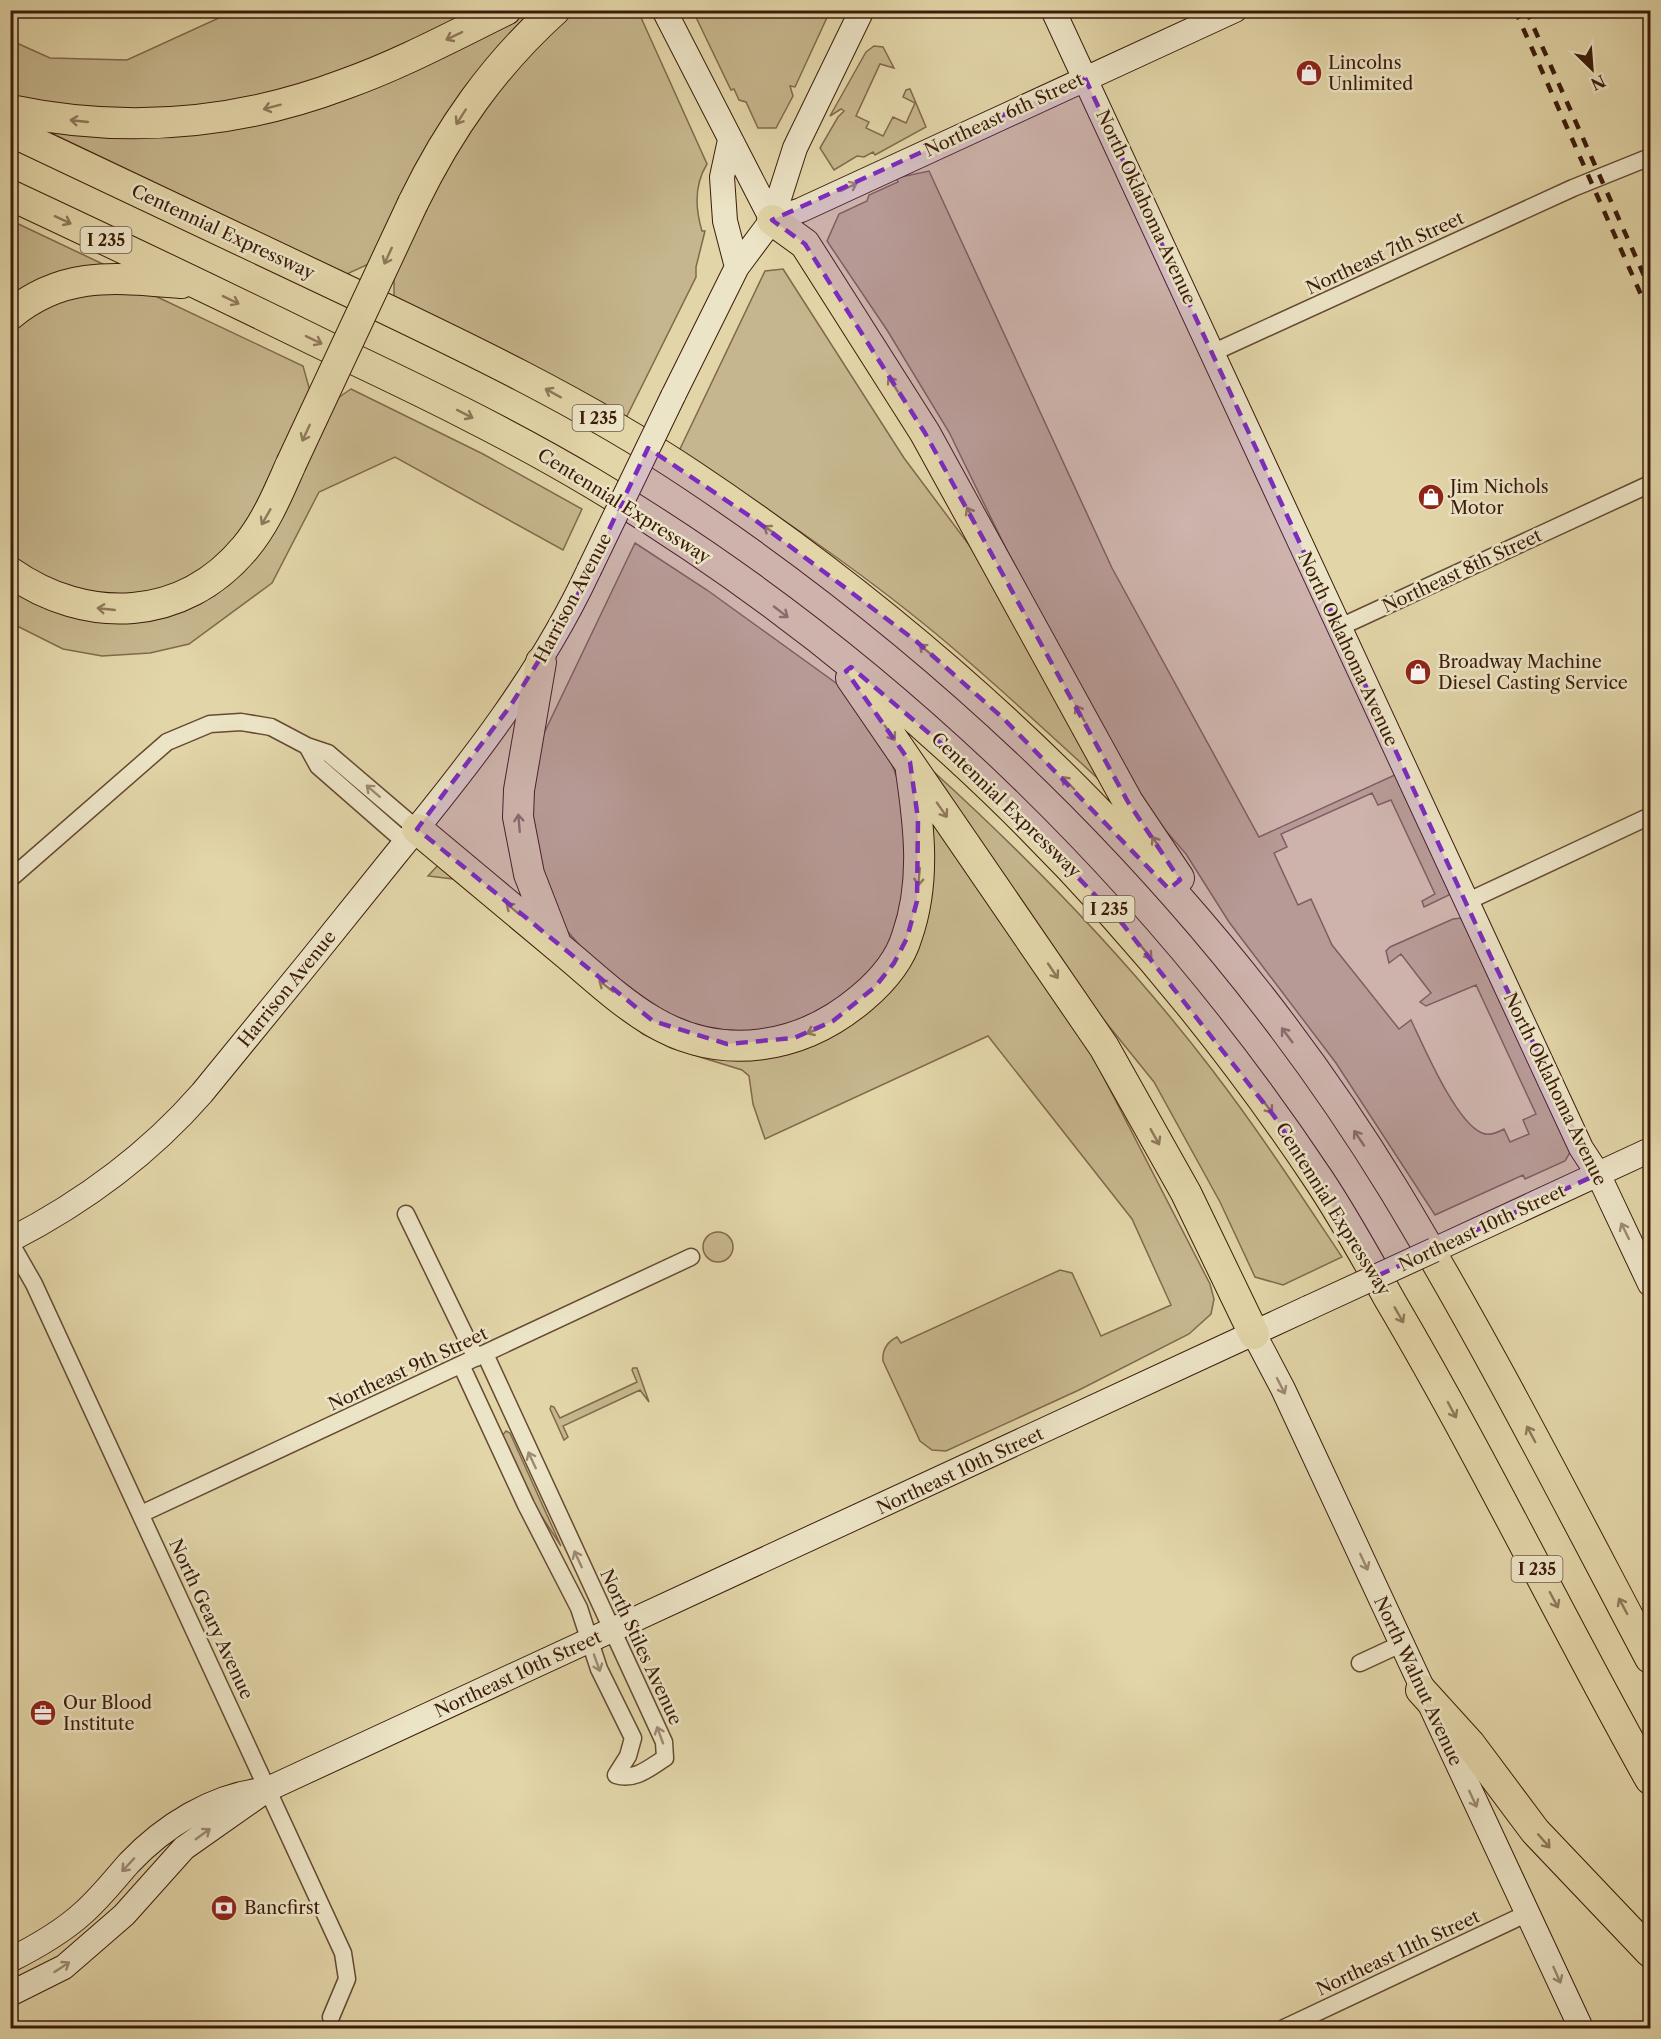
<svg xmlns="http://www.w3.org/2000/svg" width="1661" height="2039" font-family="'Libre Caslon Text',serif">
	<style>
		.green { fill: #c6b68d; stroke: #81694c; stroke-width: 1.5 }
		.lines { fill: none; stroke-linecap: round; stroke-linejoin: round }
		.street-casing { stroke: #664a32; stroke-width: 19 }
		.secondary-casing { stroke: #3c1c0b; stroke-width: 26 }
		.highway-casing { stroke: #3c1c0b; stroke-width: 32 }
		.street { stroke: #ece4c6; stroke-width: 16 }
		.secondary { stroke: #ece4c6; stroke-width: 24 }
		.highway { stroke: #e2d5a8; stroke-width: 30 }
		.rail { stroke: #3c1c0b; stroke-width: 4.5; stroke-dasharray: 10 10; stroke-linecap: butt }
		.secondary-bridge-casing { stroke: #3c1c0b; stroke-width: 26; stroke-linecap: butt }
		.highway-bridge-casing { stroke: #3c1c0b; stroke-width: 32; stroke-linecap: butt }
		.secondary-bridge { stroke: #ece4c6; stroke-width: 24 }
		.highway-bridge { stroke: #e2d5a8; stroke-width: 30 }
		.oneway { stroke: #8f785a }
		.oneway2 { stroke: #9d8a72 }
		.marked { fill: #7b2cbf; fill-opacity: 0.2; stroke: #7b2cbf; stroke-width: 4.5; stroke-dasharray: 12 8; stroke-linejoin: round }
		.labels { text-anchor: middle; stroke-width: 5; stroke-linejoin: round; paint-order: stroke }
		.shield { fill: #ece4c6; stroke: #715843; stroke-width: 1.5 }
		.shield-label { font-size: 16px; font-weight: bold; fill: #3c1c0b }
		.poi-label { font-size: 18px; fill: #3c1c0b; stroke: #ece4c6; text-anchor: start }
		.street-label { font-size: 18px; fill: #3c1c0b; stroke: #ece4c6 }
	</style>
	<rect width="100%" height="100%" fill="#e2d5a8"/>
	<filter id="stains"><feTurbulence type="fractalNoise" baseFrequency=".00333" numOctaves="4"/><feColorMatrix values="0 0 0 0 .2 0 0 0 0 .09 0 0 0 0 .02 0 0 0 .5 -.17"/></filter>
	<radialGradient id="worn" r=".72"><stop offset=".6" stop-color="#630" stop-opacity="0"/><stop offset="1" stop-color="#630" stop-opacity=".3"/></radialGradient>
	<path class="green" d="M234 11H489L357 71 185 114 11 102 10 40 50 58 127 60Z
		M527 11H541L371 263 347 274 32 124 94 130 382 77Z
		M569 11H638L707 164C694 185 695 208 702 231H705L696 267V277L626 418 394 296V272L458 136Z
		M804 11 818 16 821 11H830L795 87 790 86 793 96 776 128H758L746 102 739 100 734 89 731 90 693 11Z
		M874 46 883 47 894 68 880 64 856 116 869 122 866 128 883 136 893 117 906 123 915 103 903 97 906 90 910 89 926 127 875 155 873 152 864 157 857 156 834 170 820 148 838 117 844 111 841 109 830 116 866 52Z
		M929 171 1112 568 1259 837 1397 774 1451 891 1449 895 1424 907 1422 901 1435 894 1391 800 1378 805 1372 793 1281 834 1287 847 1274 853 1298 905 1311 899 1332 945 1399 1029 1411 1020C1423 1045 1456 1123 1482 1133 1489 1136 1497 1133 1504 1129L1510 1142 1529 1134 1523 1120 1536 1114 1476 985 1426 1006 1420 1002 1431 993 1401 954 1389 963 1386 951 1390 947 1453 919 1462 918 1571 1151 1565 1161 1525 1179 1523 1175 1435 1215 1336 1063 1229 922 1186 854 1138 799 1059 657 949 432 887 330 827 241 839 214 867 201 869 195 898 182 896 178Z
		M10 220 107 266 11 302Z
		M783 269 904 458 990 573 1107 787C1051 735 994 682 935 633 854 566 767 508 679 451L765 271Z
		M132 285 303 366 310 391 291 436 233 549 159 594 75 595 11 559V325L49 300Z
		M351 389 483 454 582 509 563 550 395 457 319 492 272 583 189 644 150 653 102 656 63 649 11 623 10 582 19 588 194 601 332 402Z
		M635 543 707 590 847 691 887 752 899 783 907 817 901 922 871 975 828 1012 760 1034 698 1029 645 1003 587 954 563 926 530 849 536 750Z
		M934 772C1035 864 1130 962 1213 1071 1259 1131 1300 1194 1342 1257L1283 1285 1255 1277 1220 1202 1154 1082 1062 968Z
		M934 816 1069 1010 1210 1284 1214 1299 1211 1314 1189 1334 1079 1390 946 1451 932 1450 920 1441 883 1361C882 1349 887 1342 897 1337L901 1343 1060 1270 1072 1273 1101 1336 1171 1305 1132 1219 988 1036 765 1139 753 1104 749 1076 742 1070 671 1048 643 1034 453 879 428 876 441 862 697 1048 866 1008Z
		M703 1247a15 15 0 1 1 30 0a15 15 0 1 1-30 0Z
		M633 1368H637L649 1402 640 1390 563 1426 568 1437 564 1440 550 1409 551 1406 554 1407 560 1418 637 1382 632 1370Z
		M506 1431 510 1433 561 1546 533 1503 502 1436Z"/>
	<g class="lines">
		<defs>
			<path id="street" d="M1212 353 1573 188 1650 157
				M1338 628 1650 484
				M307 746 318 766 406 843
				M10 879 167 742 210 724 241 722 271 727 307 746 328 753 417 829
				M1466 902 1650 816
				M406 1214 476 1358
				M10 1242 34 1284 343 1953 347 1979 331 2017
				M462 1367 526 1505 579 1608 599 1669 633 1738 628 1756 616 1775C635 1781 649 1768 665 1758L664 1742 485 1354
				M141 1514 691 1257
				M1360 1663 1401 1644
				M1284 2028 1528 1913"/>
			<path id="secondary" d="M664 10 772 220
				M1053 10 1581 1148 1598 1174 1650 1284
				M730 140 722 177 725 221 737 267
				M772 220 801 210 1235 10
				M673 396 737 267 772 220 795 148 862 10
				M10 1240C84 1202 147 1156 202 1093 267 1014 332 934 396 854 469 765 540 675 589 570
				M1434 1250 1650 1150
				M1254 1334 1283 1389 1581 2028
				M10 1960C36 1947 61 1933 83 1913 100 1898 114 1880 129 1863 164 1826 212 1796 263 1790
				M10 1994 64 1967 124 1915 184 1848 268 1789 1308 1308"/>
			<path id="highway" d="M10 110C124 134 237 125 345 84 401 64 453 36 506 10
				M10 131C122 184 234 237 346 290 464 346 584 403 693 476 970 661 1220 905 1394 1190 1486 1342 1567 1501 1650 1658
				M10 195C117 245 224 296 330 348 419 390 508 433 592 483 883 657 1131 898 1319 1180 1345 1219 1368 1261 1391 1302 1483 1458 1562 1622 1650 1779
				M413 203C449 129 493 66 555 10
				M772 220 805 244 925 433 1128 802 1179 878
				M10 315C64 270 117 278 181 283
				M10 572C87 626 183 622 245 548 266 523 278 493 291 464
				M541 662 519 790 518 817 529 874 555 941
				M851 678 1104 1047 1186 1193 1254 1334
				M417 829C466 870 514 910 563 951 592 975 620 1002 652 1021 723 1063 802 1049 862 998 881 982 900 960 907 936 926 882 919 826 911 771
				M1421 1690 1470 1744 1535 1831 1650 1952"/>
		</defs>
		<use href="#street" class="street-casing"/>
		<use href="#secondary" class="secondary-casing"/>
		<use href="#highway" class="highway-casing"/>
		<use href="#street" class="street"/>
		<use href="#secondary" class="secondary"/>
		<use href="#highway" class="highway"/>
		<path class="rail" d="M1515 10 1650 315
			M1526 10 1650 289"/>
		<defs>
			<path id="secondary-bridge" d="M589 570 673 396
				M1308 1308 1434 1250"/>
			<path id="highway-bridge" d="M291 464 413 203"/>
		</defs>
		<use href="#secondary-bridge" class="secondary-bridge-casing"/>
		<use href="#highway-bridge" class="highway-bridge-casing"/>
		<use href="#secondary-bridge" class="secondary-bridge"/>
		<use href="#highway-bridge" class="highway-bridge"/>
	</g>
	<defs><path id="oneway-shaft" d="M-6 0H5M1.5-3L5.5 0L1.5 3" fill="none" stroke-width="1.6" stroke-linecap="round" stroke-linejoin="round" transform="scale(1.5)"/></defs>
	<g class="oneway">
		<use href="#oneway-shaft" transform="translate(454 36) rotate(154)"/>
		<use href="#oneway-shaft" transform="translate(272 107) rotate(165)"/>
		<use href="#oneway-shaft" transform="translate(461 117) rotate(123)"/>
		<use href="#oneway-shaft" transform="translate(79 121) rotate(-174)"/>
		<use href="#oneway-shaft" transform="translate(63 220) rotate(25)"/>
		<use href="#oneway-shaft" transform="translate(388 256) rotate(115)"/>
		<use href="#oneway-shaft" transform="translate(231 300) rotate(26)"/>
		<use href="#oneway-shaft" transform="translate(314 340) rotate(26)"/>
		<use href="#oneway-shaft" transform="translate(893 384) rotate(-122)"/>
		<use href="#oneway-shaft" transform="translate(553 393) rotate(-151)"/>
		<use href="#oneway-shaft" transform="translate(465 414) rotate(27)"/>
		<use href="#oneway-shaft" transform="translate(306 433) rotate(115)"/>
		<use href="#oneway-shaft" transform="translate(971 515) rotate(-119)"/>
		<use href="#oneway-shaft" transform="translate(266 517) rotate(120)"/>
		<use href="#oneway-shaft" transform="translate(771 531) rotate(-144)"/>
		<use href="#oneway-shaft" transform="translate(106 609) rotate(-174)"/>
		<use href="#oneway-shaft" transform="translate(781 612) rotate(38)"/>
		<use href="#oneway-shaft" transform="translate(926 650) rotate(-139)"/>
		<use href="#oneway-shaft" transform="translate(1080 713) rotate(-119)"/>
		<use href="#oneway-shaft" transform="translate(890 733) rotate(55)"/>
		<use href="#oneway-shaft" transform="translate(1068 783) rotate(-135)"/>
		<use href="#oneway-shaft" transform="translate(942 810) rotate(55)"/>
		<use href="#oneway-shaft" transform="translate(519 823) rotate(-95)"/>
		<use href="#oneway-shaft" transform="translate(1157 844) rotate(-124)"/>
		<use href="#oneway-shaft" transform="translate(919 877) rotate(95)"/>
		<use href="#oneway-shaft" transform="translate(513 909) rotate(-140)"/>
		<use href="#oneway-shaft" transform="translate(1146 952) rotate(50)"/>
		<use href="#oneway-shaft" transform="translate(1053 971) rotate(56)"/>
		<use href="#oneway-shaft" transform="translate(606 986) rotate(-142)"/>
		<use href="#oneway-shaft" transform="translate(815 1030) rotate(156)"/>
		<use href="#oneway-shaft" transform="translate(1287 1035) rotate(-127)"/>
		<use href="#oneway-shaft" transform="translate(1267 1106) rotate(53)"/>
		<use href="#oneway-shaft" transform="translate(1155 1137) rotate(61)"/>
		<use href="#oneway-shaft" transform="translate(1359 1138) rotate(-124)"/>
		<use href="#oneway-shaft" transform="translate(1399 1315) rotate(60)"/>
		<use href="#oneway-shaft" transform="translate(1452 1410) rotate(62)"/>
		<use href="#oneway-shaft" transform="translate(1531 1434) rotate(-118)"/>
		<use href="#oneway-shaft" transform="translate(1554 1600) rotate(62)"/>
		<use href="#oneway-shaft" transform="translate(1623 1606) rotate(-118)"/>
		<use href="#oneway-shaft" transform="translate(1544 1841) rotate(49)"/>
	</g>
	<g class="oneway2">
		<use href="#oneway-shaft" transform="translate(849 187) rotate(-26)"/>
		<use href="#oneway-shaft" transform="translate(373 791) rotate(-139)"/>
		<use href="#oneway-shaft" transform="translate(1625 1231) rotate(-116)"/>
		<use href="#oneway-shaft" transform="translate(1281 1386) rotate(63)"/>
		<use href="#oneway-shaft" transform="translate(532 1460) rotate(-115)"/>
		<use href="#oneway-shaft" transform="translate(578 1559) rotate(-115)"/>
		<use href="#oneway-shaft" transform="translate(1364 1562) rotate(65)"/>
		<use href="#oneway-shaft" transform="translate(597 1663) rotate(70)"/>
		<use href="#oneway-shaft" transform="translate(660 1735) rotate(-110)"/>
		<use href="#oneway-shaft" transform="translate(1473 1799) rotate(65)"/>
		<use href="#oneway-shaft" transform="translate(203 1834) rotate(-36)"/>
		<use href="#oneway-shaft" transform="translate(128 1865) rotate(133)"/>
		<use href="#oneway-shaft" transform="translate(62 1967) rotate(-33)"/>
		<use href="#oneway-shaft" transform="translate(1557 1975) rotate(66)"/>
	</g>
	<path class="marked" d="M1085 78 1490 955 1598 1174 1377 1276 1274 1116 1121 922 983 779 851 667 846 671 910 762 918 819 917 901 907 938 894 963 875 987 833 1021 794 1038 727 1044 653 1021 417 829 511 705 571 609 648 448 751 517 916 641 1004 719 1169 889 1180 880 1128 802 925 433 805 244 772 220Z"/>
	<defs>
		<symbol id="shop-disc" viewBox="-11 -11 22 22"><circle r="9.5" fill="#8f2418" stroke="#ece4c6"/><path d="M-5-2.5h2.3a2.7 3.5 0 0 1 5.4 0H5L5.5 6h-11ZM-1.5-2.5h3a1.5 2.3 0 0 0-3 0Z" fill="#fff"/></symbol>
		<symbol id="office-disc" viewBox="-11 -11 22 22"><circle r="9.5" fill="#8f2418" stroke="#ece4c6"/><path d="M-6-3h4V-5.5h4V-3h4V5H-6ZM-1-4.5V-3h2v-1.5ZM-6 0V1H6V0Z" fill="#fff"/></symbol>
		<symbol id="bank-disc" viewBox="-11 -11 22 22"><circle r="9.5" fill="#8f2418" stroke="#ece4c6"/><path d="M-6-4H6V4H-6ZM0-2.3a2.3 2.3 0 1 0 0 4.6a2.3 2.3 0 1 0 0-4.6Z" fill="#fff"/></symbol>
	</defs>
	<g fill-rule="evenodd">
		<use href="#shop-disc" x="1294" y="58" width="30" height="30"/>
		<use href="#shop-disc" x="1416" y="482" width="30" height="30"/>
		<use href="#shop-disc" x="1403" y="657" width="30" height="30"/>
		<use href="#office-disc" x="28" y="1698" width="30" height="30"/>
		<use href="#bank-disc" x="209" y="1893" width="30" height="30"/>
	</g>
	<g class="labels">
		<g class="shield">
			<rect x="80.5" y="227" width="51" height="26" rx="4.5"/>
			<rect x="572.5" y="405" width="51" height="26" rx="4.5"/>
			<rect x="1083.5" y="896" width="51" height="26" rx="4.5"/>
			<rect x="1511.5" y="1556" width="51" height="26" rx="4.5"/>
		</g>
		<g class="shield-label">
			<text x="106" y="246">I 235</text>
			<text x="598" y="424">I 235</text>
			<text x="1109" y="915">I 235</text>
			<text x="1537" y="1575">I 235</text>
		</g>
		<g class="poi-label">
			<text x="1328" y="69">Lincolns<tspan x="1328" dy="21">Unlimited</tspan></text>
			<text x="1450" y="493">Jim Nichols<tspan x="1450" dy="21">Motor</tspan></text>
			<text x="1438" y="668">Broadway Machine<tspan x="1438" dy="21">Diesel Casting Service</tspan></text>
			<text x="63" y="1709">Our Blood<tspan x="63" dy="21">Institute</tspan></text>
			<text x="244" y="1914">Bancfirst</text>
		</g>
		<g class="street-label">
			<text transform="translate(1004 115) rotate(-25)" y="6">Northeast 6th Street</text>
			<text transform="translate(1146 207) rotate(65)" y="6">North Oklahoma Avenue</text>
			<text transform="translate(223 232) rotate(25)" y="6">Centennial Expressway</text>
			<text transform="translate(1385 253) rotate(-25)" y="6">Northeast 7th Street</text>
			<text transform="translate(624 506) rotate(32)" y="6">Centennial Expressway</text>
			<text transform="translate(1462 571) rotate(-25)" y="6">Northeast 8th Street</text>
			<text transform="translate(573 598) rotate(-62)" y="6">Harrison Avenue</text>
			<text transform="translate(1348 649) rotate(65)" y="6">North Oklahoma Avenue</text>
			<text transform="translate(1006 805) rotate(44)" y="6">Centennial Expressway</text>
			<text transform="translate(287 989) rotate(-51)" y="6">Harrison Avenue</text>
			<text transform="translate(1555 1089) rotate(64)" y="6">North Oklahoma Avenue</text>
			<text transform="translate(1333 1209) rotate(58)" y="6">Centennial Expressway</text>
			<text transform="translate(1482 1228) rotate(-25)" y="6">Northeast 10th Street</text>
			<text transform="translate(408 1369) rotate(-25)" y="6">Northeast 9th Street</text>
			<text transform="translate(960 1471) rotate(-25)" y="6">Northeast 10th Street</text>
			<text transform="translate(211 1619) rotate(65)" y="6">North Geary Avenue</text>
			<text transform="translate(641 1647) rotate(65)" y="6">North Stiles Avenue</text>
			<text transform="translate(518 1674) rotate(-25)" y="6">Northeast 10th Street</text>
			<text transform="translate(1418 1681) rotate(65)" y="6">North Walnut Avenue</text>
			<text transform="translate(1398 1953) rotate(-25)" y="6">Northeast 11th Street</text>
		</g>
	</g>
	<rect width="1661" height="2039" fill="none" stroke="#e2d5a8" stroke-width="36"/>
	<rect x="12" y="12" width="1637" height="2015" fill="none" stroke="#3c1c0b" stroke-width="3"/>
	<rect x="18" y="18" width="1625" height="2003" fill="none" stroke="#3c1c0b" stroke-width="1.5"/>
	<g transform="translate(1592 69) rotate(155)" stroke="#ece4c6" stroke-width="4.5" paint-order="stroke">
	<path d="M0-4.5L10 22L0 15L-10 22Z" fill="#3c1c0b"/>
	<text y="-9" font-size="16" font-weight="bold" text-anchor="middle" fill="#3c1c0b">N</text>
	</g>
	<rect width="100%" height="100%" filter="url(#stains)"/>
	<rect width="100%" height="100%" fill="url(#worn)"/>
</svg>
